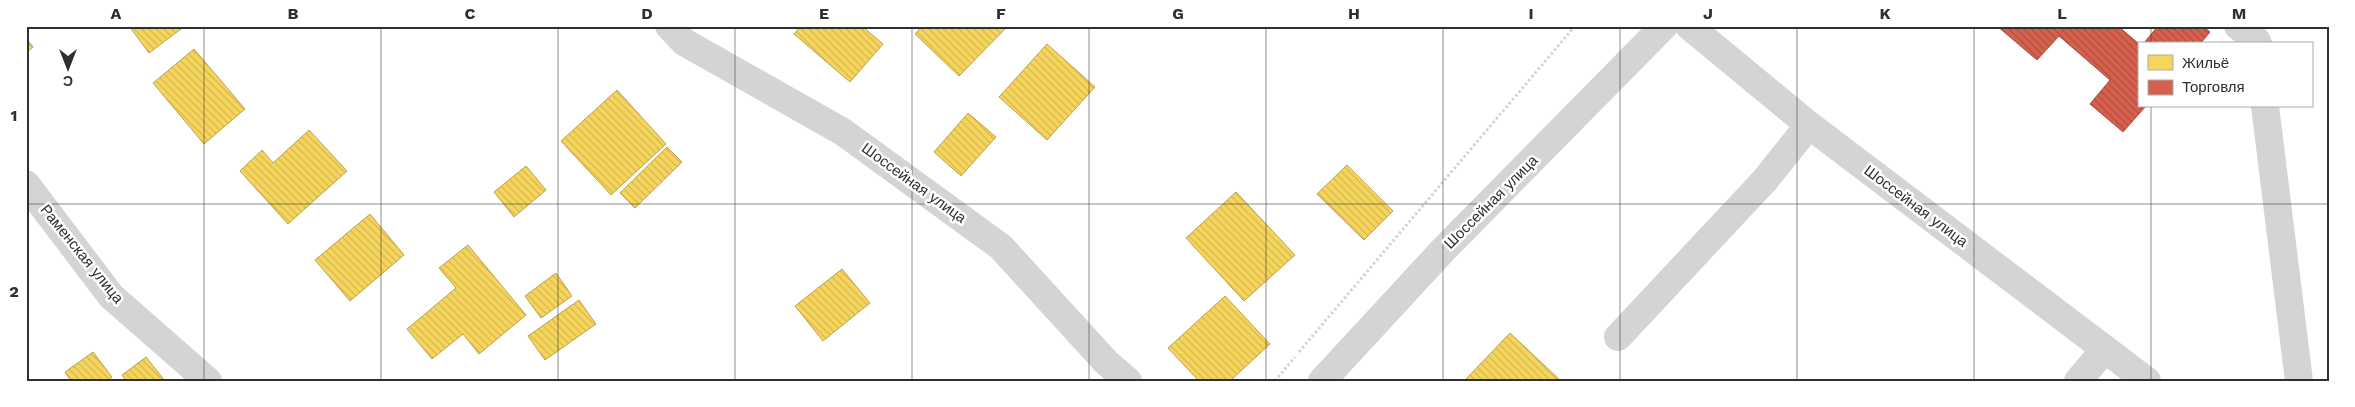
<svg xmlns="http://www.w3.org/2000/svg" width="2355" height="407" font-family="'Work Sans',sans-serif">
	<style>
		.homes { fill: url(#homes-back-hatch); stroke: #baa34e }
		.shops { fill: url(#shops-back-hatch); stroke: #a45144 }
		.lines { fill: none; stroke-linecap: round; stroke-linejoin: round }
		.path { stroke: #d4d4d4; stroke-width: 3; stroke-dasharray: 2.5 2.5; stroke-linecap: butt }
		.minor { stroke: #d4d4d4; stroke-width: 28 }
		.grid { fill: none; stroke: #2f2f2f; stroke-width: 1; stroke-opacity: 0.55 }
		.labels { text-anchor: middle; stroke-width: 5; stroke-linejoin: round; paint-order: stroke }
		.street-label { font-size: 15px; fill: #2f2f2f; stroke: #fff }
		.neatline { fill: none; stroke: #2f2f2f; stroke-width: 2 }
		.grid-label { font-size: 16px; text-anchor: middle; font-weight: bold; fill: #2f2f2f }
	</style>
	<defs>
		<pattern id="homes-back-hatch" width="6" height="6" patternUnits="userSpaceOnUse" patternTransform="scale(1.25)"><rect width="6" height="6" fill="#f6d55c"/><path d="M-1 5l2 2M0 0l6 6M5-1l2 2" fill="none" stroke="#d3b750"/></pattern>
		<pattern id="shops-back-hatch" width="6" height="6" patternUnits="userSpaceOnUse" patternTransform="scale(1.25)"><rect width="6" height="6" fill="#d6604d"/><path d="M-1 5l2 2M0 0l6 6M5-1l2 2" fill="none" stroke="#ae5040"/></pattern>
	</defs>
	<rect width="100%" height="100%" fill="#fff"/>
	<path class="homes" d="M129 26H185L149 53Z
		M801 26H862L883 44 850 82 794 34Z
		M922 26H1008L959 76 915 34Z
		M26 38 33 47 26 53Z
		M1047 44 1095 87 1047 140 999 97Z
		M194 49 245 109 204 144 153 83Z
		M617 90 666 144 611 195 561 141Z
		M968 113 996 137 961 176 934 152Z
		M309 130 347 171 288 224 240 171 262 150 273 163Z
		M667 147 682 162 635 208 620 193Z
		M1347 165 1393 211 1364 240 1317 194Z
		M526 166 546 190 514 217 494 192Z
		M1236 192 1295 255 1244 301 1186 238Z
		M370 214 404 255 350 301 315 260Z
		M468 245 526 315 479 354 463 334 432 359 407 329 456 288 439 268Z
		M842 269 870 303 823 341 795 306Z
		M556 273 572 296 541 318 525 296Z
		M1225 296 1270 344 1230 381H1199L1168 348Z
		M579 300 596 324 545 360 528 336Z
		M1510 333 1561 381H1464Z
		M93 352 112 377 107 381H71L65 372Z
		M146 357 165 381H126L122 375Z"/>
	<path class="shops" d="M1997 26H2118L2139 44V106H2146L2123 132 2090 104 2110 80 2059 36 2037 60Z
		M2158 26H2203L2210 32 2200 44H2143Z"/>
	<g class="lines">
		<path class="path" d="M1299 352 1575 26
			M1275 381 1295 357"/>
		<path class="minor" d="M669 26 684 42 843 132 1001 247 1106 362 1128 381
			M1689 26 1809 125 2147 381
			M2238 26 2257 41 2258 44
			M2265 106 2299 381
			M26 184 111 296 208 381
			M1618 337 1765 180 1809 125
			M1322 381 1445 248 1664 26
			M2078 381 2105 349"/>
	</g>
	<path class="grid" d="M204 26V381M381 26V381M558 26V381M735 26V381M912 26V381M1089 26V381M1266 26V381M1443 26V381M1620 26V381M1797 26V381M1974 26V381M2151 26V44M2151 106V381M26 204H2329"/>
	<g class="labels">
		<g class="street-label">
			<text transform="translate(914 183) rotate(36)" y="5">Шоссейная улица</text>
			<text transform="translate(1491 202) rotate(-45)" y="5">Шоссейная улица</text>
			<text transform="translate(1916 206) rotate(37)" y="5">Шоссейная улица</text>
			<text transform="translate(82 254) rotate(51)" y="5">Раменская улица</text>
		</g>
	</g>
	<rect width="2355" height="407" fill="none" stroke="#ffffff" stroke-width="55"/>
	<rect x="2138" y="42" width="175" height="65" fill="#ffffff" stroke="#acacac"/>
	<rect x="2148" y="55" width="25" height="15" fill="#f6d55c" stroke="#acacac"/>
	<text x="2182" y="68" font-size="15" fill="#2f2f2f">Жильё</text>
	<rect x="2148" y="80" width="25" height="15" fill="#d6604d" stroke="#acacac"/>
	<text x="2182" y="92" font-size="15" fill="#2f2f2f">Торговля</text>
	<g transform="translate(68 68) rotate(180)" stroke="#ffffff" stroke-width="4" paint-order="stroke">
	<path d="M0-4L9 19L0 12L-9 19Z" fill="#2f2f2f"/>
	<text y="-8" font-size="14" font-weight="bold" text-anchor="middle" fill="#2f2f2f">С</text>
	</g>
	<rect x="28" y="28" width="2300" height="352" class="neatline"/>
	<g class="grid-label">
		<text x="116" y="19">A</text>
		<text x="293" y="19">B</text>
		<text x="470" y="19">C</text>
		<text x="647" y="19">D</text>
		<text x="824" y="19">E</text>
		<text x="1001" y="19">F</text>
		<text x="1178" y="19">G</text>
		<text x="1354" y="19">H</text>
		<text x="1531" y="19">I</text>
		<text x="1708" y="19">J</text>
		<text x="1885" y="19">K</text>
		<text x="2062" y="19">L</text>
		<text x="2239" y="19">M</text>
		<text x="14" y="121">1</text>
		<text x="14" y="297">2</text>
	</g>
</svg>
